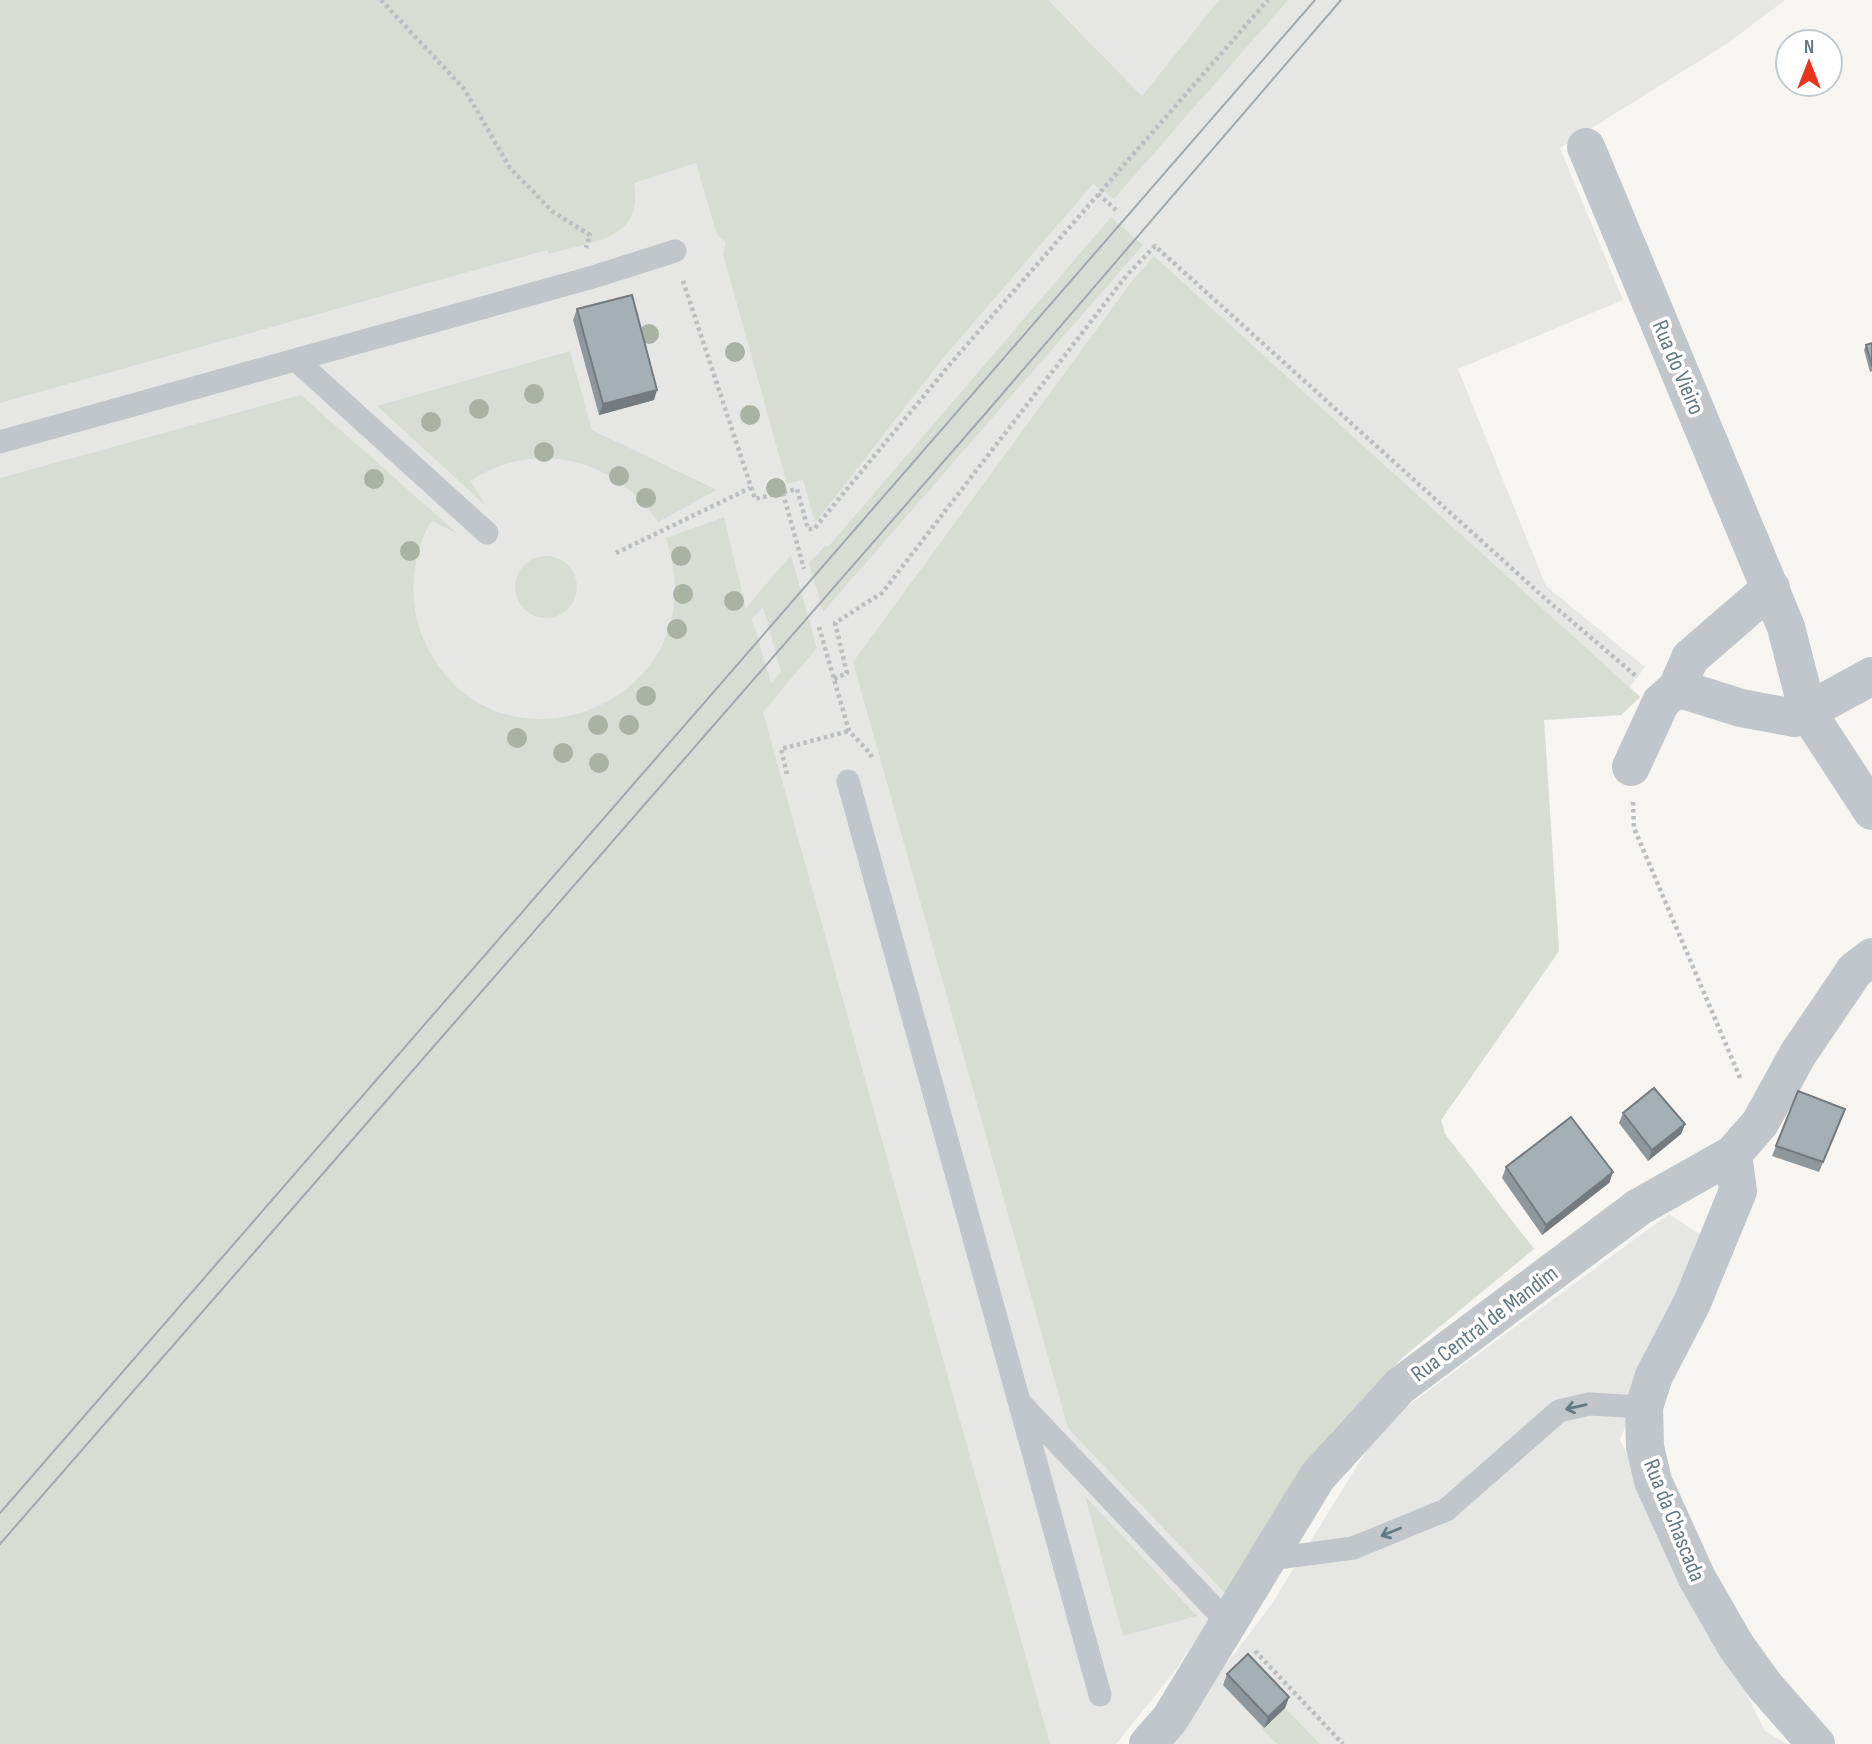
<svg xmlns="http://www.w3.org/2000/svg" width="1872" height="1744" font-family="'Sofia Sans Condensed',sans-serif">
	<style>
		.built { fill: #e6e7e5 }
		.green { fill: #d8ddd3; fill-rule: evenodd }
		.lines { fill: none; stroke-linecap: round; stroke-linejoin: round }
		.path { stroke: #babec0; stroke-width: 4.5; stroke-dasharray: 3.5 3.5; stroke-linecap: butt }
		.service { stroke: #c0c6c9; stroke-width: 23 }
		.minor { stroke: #c0c6c9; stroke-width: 38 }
		.tram { stroke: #9fa8ad; stroke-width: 2 }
		.tree { fill: #a9b2a3 }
		.wall { fill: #8e979c }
		.shaded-wall { fill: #747b7f }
		.building { fill: #a5b0b5; stroke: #747b7f; stroke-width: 2 }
		.oneway { stroke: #637a85 }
		.labels { text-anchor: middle; stroke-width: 7; stroke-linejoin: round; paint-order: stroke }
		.street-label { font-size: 23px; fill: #637a85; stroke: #fff }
	</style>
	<rect width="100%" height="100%" fill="#f6f5f2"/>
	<path class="built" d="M0 0H1785L1728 43 1560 148 1623 300 1458 369 1546 586 1645 667 1630 687 1640 697 1621 715 1544 720 1559 951 1441 1120 1445 1134 1534 1249 1403 1357 1332 1432 1175 1671 1116 1744H0Z
		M1669 1214 1701 1235 1620 1440 1765 1731 1787 1744H1147L1187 1716 1271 1605 1383 1424Z"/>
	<path class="green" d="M0 0H1048L1142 96 1219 0H1288L1114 199 1093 184 944 357 815 523 803 480 787 484 723 254 726 242 717 235 696 163 634 183C644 241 592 241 549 254L547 250 0 403Z
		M1111 217 1143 245 823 612 809 563 826 545 828 547Z
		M1154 256 1640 697 1621 715 1544 720 1559 951 1441 1120 1445 1134 1534 1249 1403 1357 1332 1432 1225 1593 1068 1428 853 662 1132 281Z
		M570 351 592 430 717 490 658 522C616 458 535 438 470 481L485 505 377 406Z
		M301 395 458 534 432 521 429 525C411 560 408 601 423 638 488 792 723 708 666 538L724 517 746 608 791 555 817 648 763 712 1050 1744H0V478ZM763 607 781 672 771 683 752 619Z
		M515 587a31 31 0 1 1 62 0a31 31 0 1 1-62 0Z
		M1085 1496 1197 1616 1123 1636Z
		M1285 1708 1320 1744H1277L1262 1729Z"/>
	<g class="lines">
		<path class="path" d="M381 0 465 90 510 168 553 212 590 235 586 248
			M1098 194 1116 210
			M683 281 755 499 797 489 808 529H814L951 363 1268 0
			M783 493 804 569
			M616 553 750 488
			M819 627 849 731 870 753 873 760
			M834 679 847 673 835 623 882 593 1126 276 1155 246 1548 601 1636 676
			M787 774 781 749 849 731
			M1633 802 1634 828 1741 1080
			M1255 1651 1343 1744"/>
		<path class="service" d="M296 360 487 533
			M0 442 593 277 675 251
			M848 781 1100 1695
			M1023 1406 1228 1623
			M1270 1559 1353 1548 1446 1510 1559 1411 1589 1404 1644 1407"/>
		<path class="minor" d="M1586 147 1786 627 1808 713 1872 811
			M1677 688 1741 708 1795 718 1872 676
			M1631 767 1661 702 1677 688 1690 658 1771 588
			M1733 1154 1738 1191 1692 1303 1654 1376 1644 1407 1645 1447 1653 1481 1697 1578 1736 1646 1765 1686 1816 1744
			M1148 1744 1170 1719 1317 1477 1400 1386 1639 1207 1733 1154 1760 1123 1798 1054 1855 970 1872 957"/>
		<path class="tram" d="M0 1513 1315 0
			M0 1544 985 414 1341 0"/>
	</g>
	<g class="tree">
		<circle cx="649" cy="334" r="10"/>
		<circle cx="735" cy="352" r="10"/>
		<circle cx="534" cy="394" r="10"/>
		<circle cx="479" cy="409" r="10"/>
		<circle cx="750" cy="415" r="10"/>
		<circle cx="431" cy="422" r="10"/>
		<circle cx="544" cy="452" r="10"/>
		<circle cx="619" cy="476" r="10"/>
		<circle cx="374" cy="479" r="10"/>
		<circle cx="776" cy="488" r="10"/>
		<circle cx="646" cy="498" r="10"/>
		<circle cx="410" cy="551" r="10"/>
		<circle cx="681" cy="556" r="10"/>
		<circle cx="683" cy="594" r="10"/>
		<circle cx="734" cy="601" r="10"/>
		<circle cx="677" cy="629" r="10"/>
		<circle cx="646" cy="696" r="10"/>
		<circle cx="598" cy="725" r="10"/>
		<circle cx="629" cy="725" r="10"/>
		<circle cx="517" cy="738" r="10"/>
		<circle cx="563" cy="753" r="10"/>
		<circle cx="599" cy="763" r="10"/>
	</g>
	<path class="wall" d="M577 309 654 400 599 415 573 320Z
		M1872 343V371L1870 372 1864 350 1866 345Z
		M1798 1091 1841 1120 1819 1172 1772 1156Z
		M1623 1113 1685 1124 1681 1134 1648 1161 1619 1123Z
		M1506 1167 1613 1172 1609 1183 1542 1235 1502 1178Z
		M1227 1674 1289 1697 1285 1708 1264 1728 1223 1685Z"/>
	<path class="shaded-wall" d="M657 390 654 400 599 415 603 404Z
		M1685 1124 1681 1134 1648 1161 1652 1150Z
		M1613 1172 1609 1183 1542 1235 1546 1225Z
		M1289 1697 1285 1708 1264 1728 1268 1717Z"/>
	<path class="building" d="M632 295 657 390 603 404 577 309Z
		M1872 343V366L1866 345Z
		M1654 1088 1685 1124 1652 1150 1623 1113Z
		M1798 1091 1845 1109 1823 1162 1776 1146Z
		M1571 1117 1613 1172 1546 1225 1506 1167Z
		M1248 1654 1289 1697 1268 1717 1227 1674Z"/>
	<defs><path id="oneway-shaft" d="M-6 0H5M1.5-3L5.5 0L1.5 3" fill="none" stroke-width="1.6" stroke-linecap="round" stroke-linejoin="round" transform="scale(1.75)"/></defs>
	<g class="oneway">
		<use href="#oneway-shaft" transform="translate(1576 1407) rotate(167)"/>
		<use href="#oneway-shaft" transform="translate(1391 1532) rotate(158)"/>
	</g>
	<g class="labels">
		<g class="street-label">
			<text transform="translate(1679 367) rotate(67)" y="8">Rua do Vieiro</text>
			<text transform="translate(1484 1323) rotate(-37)" y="8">Rua Central de Mandim</text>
			<text transform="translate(1675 1520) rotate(68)" y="8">Rua da Chascada</text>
		</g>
	</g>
	<g transform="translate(1809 63)"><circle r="33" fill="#ffffff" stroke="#c1cace" stroke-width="2"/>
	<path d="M0-5L12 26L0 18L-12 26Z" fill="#eb341d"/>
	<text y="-10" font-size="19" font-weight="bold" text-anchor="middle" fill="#637a85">N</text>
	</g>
</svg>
